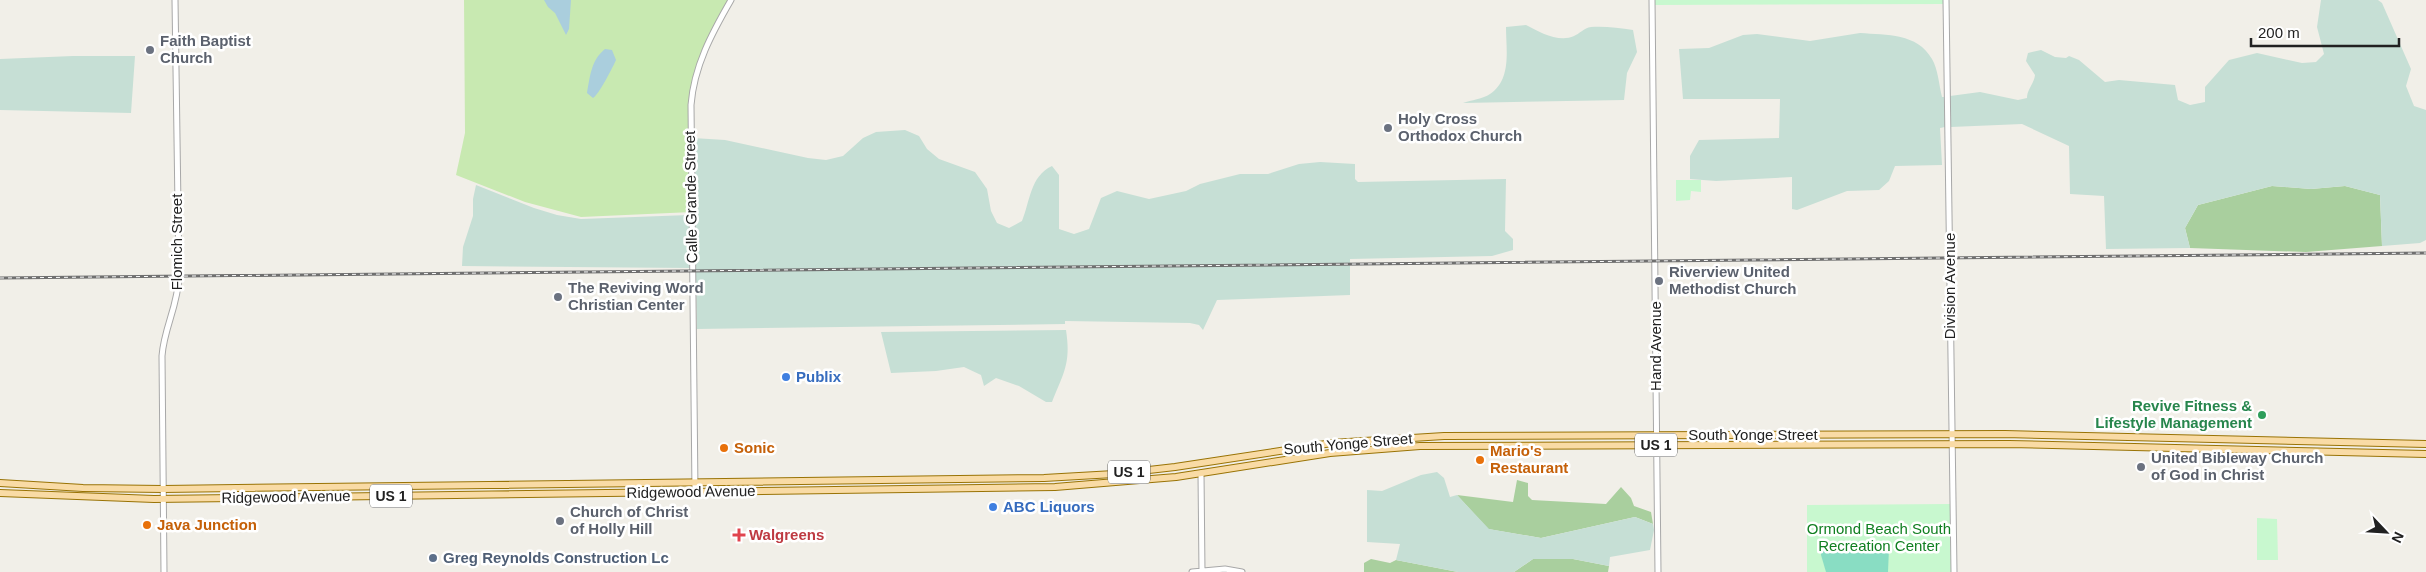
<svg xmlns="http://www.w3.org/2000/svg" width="2426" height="572" font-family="Helvetica,sans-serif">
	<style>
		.grass { fill: #c8e9b1 }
		.forest { fill: #a9cf9e }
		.wetland { fill: #c6dfd5 }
		.park { fill: #c8f8cf }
		.pitch { fill: #89ddc3 }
		.water { fill: #aacedd }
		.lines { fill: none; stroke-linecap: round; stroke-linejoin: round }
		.minor-casing { stroke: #a8a8a8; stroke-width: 7 }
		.major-casing { stroke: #997305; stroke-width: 8 }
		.minor { stroke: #fff; stroke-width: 5 }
		.major { stroke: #f9dba5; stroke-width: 6 }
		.rail-casing { stroke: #6f6f6f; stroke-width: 3 }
		.rail { stroke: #fff; stroke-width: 1; stroke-dasharray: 4; stroke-linecap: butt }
		.worship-dot { fill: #6b7280; stroke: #fff; stroke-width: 2 }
		.shop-dot { fill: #3f7fe0; stroke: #fff; stroke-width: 2 }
		.leisure-dot { fill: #2e9e5b; stroke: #fff; stroke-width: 2 }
		.food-dot { fill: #e8710a; stroke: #fff; stroke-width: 2 }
		.health-dot { fill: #e0444e; stroke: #fff; stroke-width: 2 }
		.service-dot { fill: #5c6f8a; stroke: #fff; stroke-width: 2 }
		.labels { text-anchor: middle; stroke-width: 5; stroke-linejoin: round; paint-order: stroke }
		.shield { fill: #fff; stroke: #646464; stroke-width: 1 }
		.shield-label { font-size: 14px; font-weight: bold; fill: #212121 }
		.worship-label { font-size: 15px; font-weight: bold; fill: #5b616d; stroke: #fff; text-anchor: start }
		.street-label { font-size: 15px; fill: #212121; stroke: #fff }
		.shop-label { font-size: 15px; font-weight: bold; fill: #366cbe; stroke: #fff; text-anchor: start }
		.leisure-label { font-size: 15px; font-weight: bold; fill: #27864d; stroke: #fff; text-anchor: end }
		.food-label { font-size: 15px; font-weight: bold; fill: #c56008; stroke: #fff; text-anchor: start }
		.park-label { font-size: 15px; fill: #107f21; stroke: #fff }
		.health-label { font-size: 15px; font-weight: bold; fill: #be3a42; stroke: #fff; text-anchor: start }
		.service-label { font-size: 15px; font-weight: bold; fill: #4e5e75; stroke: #fff; text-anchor: start }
	</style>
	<rect width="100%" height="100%" fill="#f1efe8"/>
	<path class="grass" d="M464 0H731L706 45 692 90V212L581 217 525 202 456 175 465 133Z"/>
	<path class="forest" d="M2272 186 2311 189 2345 186 2380 195 2382 246 2306 252 2190 248 2185 228 2198 205Z
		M1517 480 1528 483V496L1532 500 1606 504 1621 487 1631 498 1634 506 1651 512 1653 524 1635 517 1541 538 1488 529 1457 495 1513 502Z
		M1371 559 1390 563 1396 560 1458 572H1364V563Z
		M1533 559H1573L1609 566 1608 572H1514Z"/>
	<path class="wetland" d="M2321 0H2378L2382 3 2411 69 2406 86 2414 106 2426 110V240L2420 243 2382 246 2380 195 2345 186 2311 189 2272 186 2198 205 2185 228 2190 248 2106 249 2104 196 2070 194 2069 146 2022 124 1951 127 1950 96 1980 92 2018 100 2027 98C2027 89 2034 84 2035 75L2026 61 2028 53 2041 50 2055 57 2066 58 2069 56 2079 60 2105 82 2119 80 2175 85 2178 100 2190 105 2205 102V87L2229 60 2257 53 2302 63 2316 62 2324 54 2317 27Z
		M1526 25C1539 32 1559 43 1574 36 1579 34 1584 28 1591 27 1605 26 1619 28 1633 30L1637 52 1627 73 1624 100 1463 103C1471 100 1483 99 1490 94 1512 79 1506 50 1506 27Z
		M1860 33C1887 35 1917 33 1932 59 1938 69 1939 85 1942 97H1945V127L1940 128 1942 165 1895 166 1889 181 1879 190 1847 191 1797 210 1792 209V177L1716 181 1690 179V156L1699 140 1779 138 1780 99H1683L1679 49 1709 48 1743 35 1757 34 1810 41Z
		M73 56H135L131 113 0 110V59Z
		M905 130 919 136 927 149 939 159 975 172 987 189 991 211 997 223 1009 228 1022 221C1030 202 1030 176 1052 166L1059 175V229L1074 234 1089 229 1101 198 1117 191 1149 199 1186 191 1200 184 1240 174H1268L1299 164 1320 162 1355 164V179L1358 182 1506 179 1505 231 1513 239V250L1492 256 1350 259V295L1217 300 1203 330 1199 325 1190 323 1065 321V324L697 329 693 138 725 140 808 158 826 160 843 156 863 138 876 132Z
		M476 185 534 208 557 215 581 219 689 215 690 268 462 266 463 247 473 216V199Z
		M1066 330C1071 363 1064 372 1052 402H1046L1019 386 996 378 984 386 981 375 964 367 936 371 891 373 881 332Z
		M1437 472 1444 478 1450 497 1457 495 1489 529 1541 538 1635 517 1653 524 1654 530 1650 550 1610 557 1609 566 1573 559H1533L1514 572H1458L1396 560 1400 544 1367 542V490L1382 491 1421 475Z"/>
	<path class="park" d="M1655 0H1943V4L1655 5Z
		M1676 180H1701V192L1691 191 1690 200 1676 201Z
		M1950 504 1951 572H1807V505Z
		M2257 518 2277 519 2278 560H2257Z"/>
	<path class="pitch" d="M1879 541 1889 548 1888 572H1826L1821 555 1822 542Z"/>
	<path class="water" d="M544 0H571L569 29 566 35 555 13 548 7Z
		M605 49 612 50 616 60C613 67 598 96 593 98L587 93C590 77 591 60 605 49Z"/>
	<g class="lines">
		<defs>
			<path id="minor" d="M1652 0 1658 572
				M1946 0 1954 572
				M1201 473 1202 572
				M695 492 691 105C694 66 712 33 731 0
				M164 572 162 356C164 328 178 306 179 276L175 0
				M1192 572 1225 569 1242 572"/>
			<path id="major" d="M0 483 83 488 163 489 1044 478 1114 474 1175 467 1332 443 1444 436 2005 434 2426 444
				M0 493 154 499 1055 487 1176 477 1330 453 1420 446 2009 444 2426 454"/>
		</defs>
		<use href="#minor" class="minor-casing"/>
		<use href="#major" class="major-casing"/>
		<use href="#minor" class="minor"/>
		<use href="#major" class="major"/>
		<defs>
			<path id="rail" d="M0 278 2426 253"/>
		</defs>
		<use href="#rail" class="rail-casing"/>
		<use href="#rail" class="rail"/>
	</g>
	<g class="worship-dot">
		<circle cx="150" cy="50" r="5"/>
		<circle cx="1388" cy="128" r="5"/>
		<circle cx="1659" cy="281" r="5"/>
		<circle cx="558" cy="297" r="5"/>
		<circle cx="2141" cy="467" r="5"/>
		<circle cx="560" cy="521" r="5"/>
	</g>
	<g class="shop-dot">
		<circle cx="786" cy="377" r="5"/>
		<circle cx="993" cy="507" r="5"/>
	</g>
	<circle class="leisure-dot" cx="2262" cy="415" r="5"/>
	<g class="food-dot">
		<circle cx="724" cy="448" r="5"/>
		<circle cx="1480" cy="460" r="5"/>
		<circle cx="147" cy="525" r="5"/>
	</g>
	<path class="health-dot" d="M736.5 527.5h5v5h5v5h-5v5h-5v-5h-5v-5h5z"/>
	<circle class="service-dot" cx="433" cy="558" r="5"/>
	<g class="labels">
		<g class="shield">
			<rect x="1635" y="433.5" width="42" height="23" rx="4"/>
			<rect x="1108" y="460.5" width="42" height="23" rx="4"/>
			<rect x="370" y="484.5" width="42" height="23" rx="4"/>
		</g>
		<g class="shield-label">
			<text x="1656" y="450">US 1</text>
			<text x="1129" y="477">US 1</text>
			<text x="391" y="501">US 1</text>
		</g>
		<g class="worship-label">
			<text x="160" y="46">Faith Baptist<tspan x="160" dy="17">Church</tspan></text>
			<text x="1398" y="124">Holy Cross<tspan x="1398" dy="17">Orthodox Church</tspan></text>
			<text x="1669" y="277">Riverview United<tspan x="1669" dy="17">Methodist Church</tspan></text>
			<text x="568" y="293">The Reviving Word<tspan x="568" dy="17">Christian Center</tspan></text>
			<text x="2151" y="463">United Bibleway Church<tspan x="2151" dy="17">of God in Christ</tspan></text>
			<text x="570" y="517">Church of Christ<tspan x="570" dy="17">of Holly Hill</tspan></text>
		</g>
		<g class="street-label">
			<text transform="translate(691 197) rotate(-91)" y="5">Calle Grande Street</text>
			<text transform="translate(177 242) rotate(-90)" y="5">Flomich Street</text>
			<text transform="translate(1950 286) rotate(-90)" y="5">Division Avenue</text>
			<text transform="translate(1656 346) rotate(-90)" y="5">Hand Avenue</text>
			<text x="1753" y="440">South Yonge Street</text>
			<text transform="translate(1348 444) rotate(-5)" y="5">South Yonge Street</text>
			<text transform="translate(691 492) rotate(-1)" y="5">Ridgewood Avenue</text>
			<text transform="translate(286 497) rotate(-1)" y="5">Ridgewood Avenue</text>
		</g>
		<g class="shop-label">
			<text x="796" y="382">Publix</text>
			<text x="1003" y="512">ABC Liquors</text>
		</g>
		<g class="leisure-label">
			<text x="2252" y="411">Revive Fitness &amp;<tspan x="2252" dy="17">Lifestyle Management</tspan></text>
		</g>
		<g class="food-label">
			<text x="734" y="453">Sonic</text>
			<text x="1490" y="456">Mario's<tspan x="1490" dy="17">Restaurant</tspan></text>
			<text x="157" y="530">Java Junction</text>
		</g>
		<g class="park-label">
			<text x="1879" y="534">Ormond Beach South<tspan x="1879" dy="17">Recreation Center</tspan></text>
		</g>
		<g class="health-label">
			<text x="749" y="540">Walgreens</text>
		</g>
		<g class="service-label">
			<text x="443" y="563">Greg Reynolds Construction Lc</text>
		</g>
	</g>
	<g transform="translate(2386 532) rotate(115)" stroke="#ffffff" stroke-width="4" paint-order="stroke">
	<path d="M0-4L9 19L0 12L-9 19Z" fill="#212121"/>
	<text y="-8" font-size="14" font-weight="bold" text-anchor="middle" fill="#212121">N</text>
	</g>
	<path d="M2251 38v8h148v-8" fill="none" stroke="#212121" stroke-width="2.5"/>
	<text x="2258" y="38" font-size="15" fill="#212121" stroke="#ffffff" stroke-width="4" paint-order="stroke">200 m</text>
</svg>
